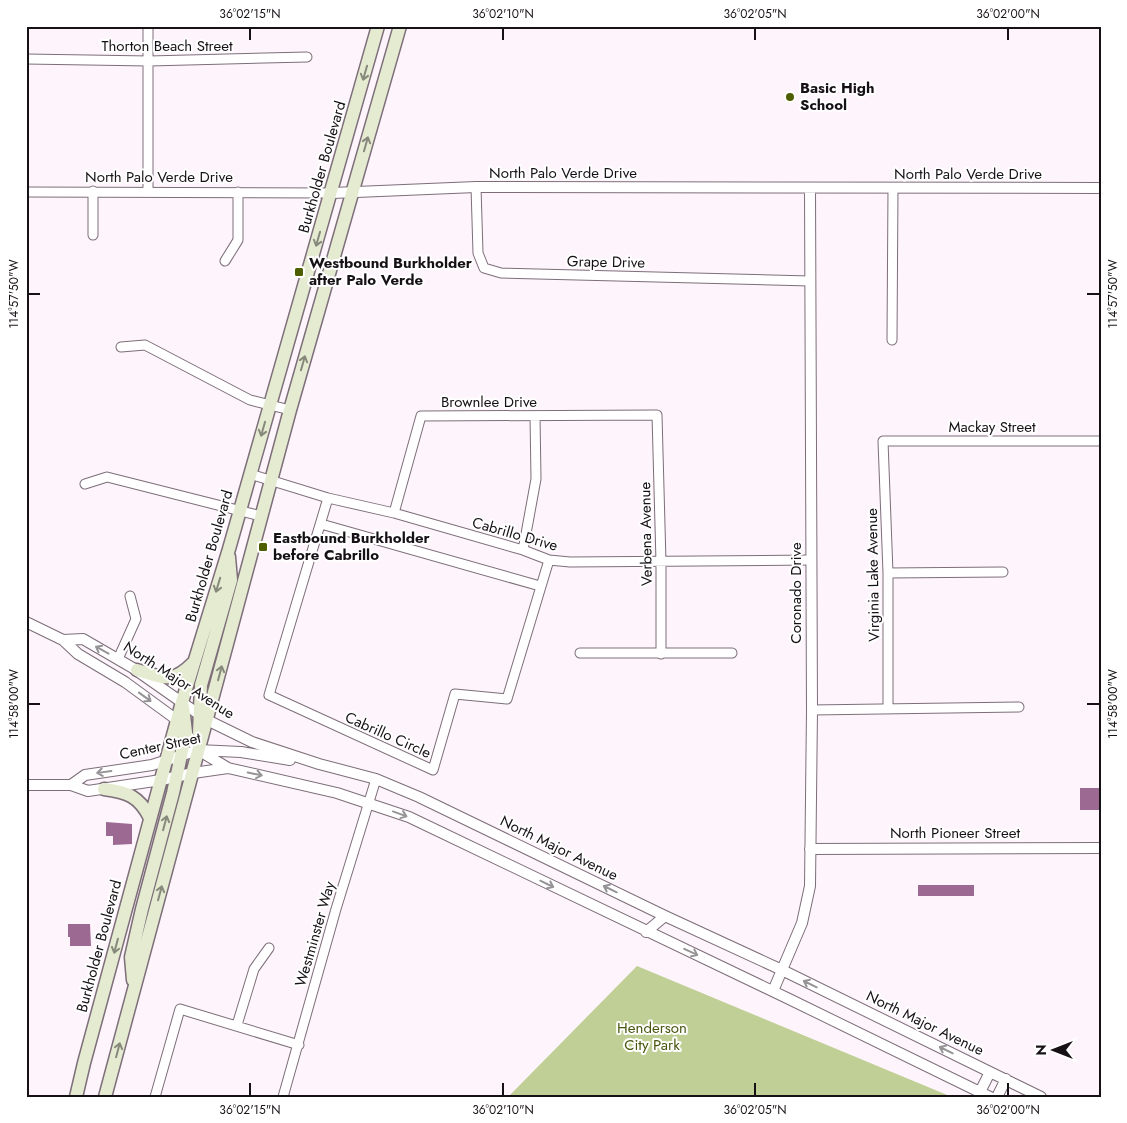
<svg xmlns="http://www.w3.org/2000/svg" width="1127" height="1123" font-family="Jost,sans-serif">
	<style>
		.green { fill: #c0cf96 }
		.building { fill: #9b6992 }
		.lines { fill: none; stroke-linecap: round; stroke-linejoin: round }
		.minor-casing { stroke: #7d6e7a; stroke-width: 11 }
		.tertiary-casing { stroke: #7d6e7a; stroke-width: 12 }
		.secondary-casing { stroke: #7d6e7a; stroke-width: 15 }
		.minor { stroke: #fff; stroke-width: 9 }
		.tertiary { stroke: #fff; stroke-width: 10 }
		.secondary { stroke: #e4ebd0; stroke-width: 12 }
		.oneway { stroke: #87897c }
		.oneway2 { stroke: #969496 }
		.ticks { fill: none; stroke: #161115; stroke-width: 2 }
		.poi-dot { fill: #4e5d00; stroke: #fff; stroke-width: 2 }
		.labels { text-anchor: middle; stroke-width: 4; stroke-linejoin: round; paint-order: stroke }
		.street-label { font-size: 15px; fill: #161115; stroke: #fff }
		.poi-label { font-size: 15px; font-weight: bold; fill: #161115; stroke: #fff; text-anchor: start }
		.park-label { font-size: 15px; fill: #49560f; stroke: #fff }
		.neatline { fill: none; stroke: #161115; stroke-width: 2 }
		.ticks-label { font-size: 12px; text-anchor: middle; fill: #161115 }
	</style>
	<rect width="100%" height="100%" fill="#fef4fb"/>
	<path class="green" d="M637 966 952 1097H508Z"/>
	<path class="building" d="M1080 788H1101V810H1080Z
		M106 822 132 824V844L113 845V836H106Z
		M918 885H974V896H918Z
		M68 924H90L91 946H70V937H68Z"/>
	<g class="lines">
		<defs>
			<path id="minor" d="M26 59 149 61 307 57
				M476 187 478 253 484 268 501 273 810 281
				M148 191V26
				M26 192 332 193
				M93 235V191
				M225 261 238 240V192
				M892 340 893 189
				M121 347 145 345 250 400 290 410
				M250 474 328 498 394 513 523 550 549 560 570 562 811 560
				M85 484 107 477 261 516
				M328 498 269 695 433 770 455 694 507 699 549 560
				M394 513 421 416 657 415 661 562V654
				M321 524 540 586
				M523 550 536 479 535 416
				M888 573 1003 572
				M580 653H732
				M118 659 136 619 130 596
				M888 708V573L883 441H1101
				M812 710 1019 707
				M237 1025 254 969 269 948
				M155 1097 180 1009 299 1045
				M283 1097 336 909 376 779"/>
			<path id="tertiary" d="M332 193 476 187 1101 188
				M26 622 63 640 78 654 125 682 177 720 198 750 228 768 337 793 409 817 787 998 990 1097
				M63 640 83 639 133 668 207 720 252 742 319 764 376 779 419 797 665 916 782 970 1041 1097
				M26 785H71L88 791 161 780 193 773 228 768
				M71 785 85 775 152 765 198 750 241 752 290 760
				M810 849 1101 848
				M646 932 665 916
				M773 991 802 923 810 886 812 710 810 188
				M980 1092 990 1072
				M997 1097 1006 1079"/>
			<path id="secondary" d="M137 670C163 677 171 685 193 663
				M199 733 201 685 231 580 229 557
				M104 789C127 792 139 796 150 818
				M133 980 131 957 142 909 173 793 186 732 183 707
				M76 1097 84 1063 182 702 229 549 378 26
				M105 1097 290 410 400 26"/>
		</defs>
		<use href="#minor" class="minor-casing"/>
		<use href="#tertiary" class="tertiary-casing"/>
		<use href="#secondary" class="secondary-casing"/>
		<use href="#minor" class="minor"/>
		<use href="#tertiary" class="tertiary"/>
		<use href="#secondary" class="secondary"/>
	</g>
	<defs><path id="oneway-shaft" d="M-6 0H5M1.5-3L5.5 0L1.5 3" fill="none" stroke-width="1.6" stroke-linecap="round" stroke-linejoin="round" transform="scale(1.25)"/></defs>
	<g class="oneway">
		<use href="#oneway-shaft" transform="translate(365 73) rotate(106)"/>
		<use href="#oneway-shaft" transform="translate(366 144) rotate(-74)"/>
		<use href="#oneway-shaft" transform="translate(318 239) rotate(106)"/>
		<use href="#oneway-shaft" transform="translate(303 363) rotate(-74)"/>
		<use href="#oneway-shaft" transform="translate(263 429) rotate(106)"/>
		<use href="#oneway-shaft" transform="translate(218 585) rotate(107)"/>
		<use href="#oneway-shaft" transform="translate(220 673) rotate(-75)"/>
		<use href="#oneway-shaft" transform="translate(165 823) rotate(-75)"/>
		<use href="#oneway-shaft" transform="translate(160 893) rotate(-75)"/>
		<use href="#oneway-shaft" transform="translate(116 946) rotate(105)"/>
		<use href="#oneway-shaft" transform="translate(118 1050) rotate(-75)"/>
	</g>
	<g class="oneway2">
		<use href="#oneway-shaft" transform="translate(102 650) rotate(-151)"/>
		<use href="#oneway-shaft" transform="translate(145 697) rotate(36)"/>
		<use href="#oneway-shaft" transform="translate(104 772) rotate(172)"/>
		<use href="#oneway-shaft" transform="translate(255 774) rotate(12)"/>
		<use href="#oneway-shaft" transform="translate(400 814) rotate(20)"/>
		<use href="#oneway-shaft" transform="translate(547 884) rotate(26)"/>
		<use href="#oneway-shaft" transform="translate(610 889) rotate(-154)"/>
		<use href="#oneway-shaft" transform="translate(691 952) rotate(25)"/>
		<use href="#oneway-shaft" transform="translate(810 984) rotate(-154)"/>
		<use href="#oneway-shaft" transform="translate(946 1050) rotate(-154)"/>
	</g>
	<path class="ticks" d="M250 28V40M503 28V40M755 28V40M1008 28V40M28 294H40M1087 294H1100M28 704H40M1087 704H1100M250 1083V1096M503 1083V1096M755 1083V1096M1008 1083V1096"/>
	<g class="poi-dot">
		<circle cx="790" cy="97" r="5"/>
		<rect x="294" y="267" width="10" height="10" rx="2.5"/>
		<rect x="258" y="542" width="10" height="10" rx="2.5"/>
	</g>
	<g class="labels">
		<g class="street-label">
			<text x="167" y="51">Thorton Beach Street</text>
			<text transform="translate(322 167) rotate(-74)" y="5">Burkholder Boulevard</text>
			<text x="563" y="178">North Palo Verde Drive</text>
			<text x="968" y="179">North Palo Verde Drive</text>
			<text x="159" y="182">North Palo Verde Drive</text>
			<text transform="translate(606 262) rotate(1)" y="5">Grape Drive</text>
			<text x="489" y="407">Brownlee Drive</text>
			<text x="992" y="432">Mackay Street</text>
			<text transform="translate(515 534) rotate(16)" y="5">Cabrillo Drive</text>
			<text transform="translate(646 534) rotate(-91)" y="5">Verbena Avenue</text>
			<text transform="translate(209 556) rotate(-74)" y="5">Burkholder Boulevard</text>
			<text transform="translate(873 575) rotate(-91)" y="5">Virginia Lake Avenue</text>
			<text transform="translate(796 593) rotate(-90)" y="5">Coronado Drive</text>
			<text transform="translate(179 680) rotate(33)" y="5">North Major Avenue</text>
			<text transform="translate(388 735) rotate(24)" y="5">Cabrillo Circle</text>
			<text transform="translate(160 746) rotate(-12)" y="5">Center Street</text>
			<text x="955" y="838">North Pioneer Street</text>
			<text transform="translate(559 848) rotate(26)" y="5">North Major Avenue</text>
			<text transform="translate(315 934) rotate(-74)" y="5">Westminster Way</text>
			<text transform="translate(99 946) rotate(-75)" y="5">Burkholder Boulevard</text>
			<text transform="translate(925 1023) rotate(26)" y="5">North Major Avenue</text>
		</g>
		<g class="poi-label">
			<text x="800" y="93">Basic High<tspan x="800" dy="17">School</tspan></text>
			<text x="309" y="268">Westbound Burkholder<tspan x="309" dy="17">after Palo Verde</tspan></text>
			<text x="273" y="543">Eastbound Burkholder<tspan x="273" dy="17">before Cabrillo</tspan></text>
		</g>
		<g class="park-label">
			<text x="652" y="1033">Henderson<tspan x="652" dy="17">City Park</tspan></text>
		</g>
	</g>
	<rect width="1127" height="1123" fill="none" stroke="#ffffff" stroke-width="55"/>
	<g transform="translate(1054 1050) rotate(270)" stroke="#ffffff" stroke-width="4" paint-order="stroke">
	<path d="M0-4L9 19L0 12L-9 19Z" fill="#161115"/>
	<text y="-8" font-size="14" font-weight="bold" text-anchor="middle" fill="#161115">N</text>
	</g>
	<rect x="28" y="28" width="1072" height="1068" class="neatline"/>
	<g class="ticks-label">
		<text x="250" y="18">36°02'15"N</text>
		<text x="503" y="18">36°02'10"N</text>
		<text x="755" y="18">36°02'05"N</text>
		<text x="1008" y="18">36°02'00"N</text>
		<text transform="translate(1113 294) rotate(-90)" y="4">114°57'50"W</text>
		<text transform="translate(14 294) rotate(-90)" y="4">114°57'50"W</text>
		<text transform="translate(1113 704) rotate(-90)" y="4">114°58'00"W</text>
		<text transform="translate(14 704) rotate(-90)" y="4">114°58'00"W</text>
		<text x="250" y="1114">36°02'15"N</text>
		<text x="503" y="1114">36°02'10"N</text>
		<text x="755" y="1114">36°02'05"N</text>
		<text x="1008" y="1114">36°02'00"N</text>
	</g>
</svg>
